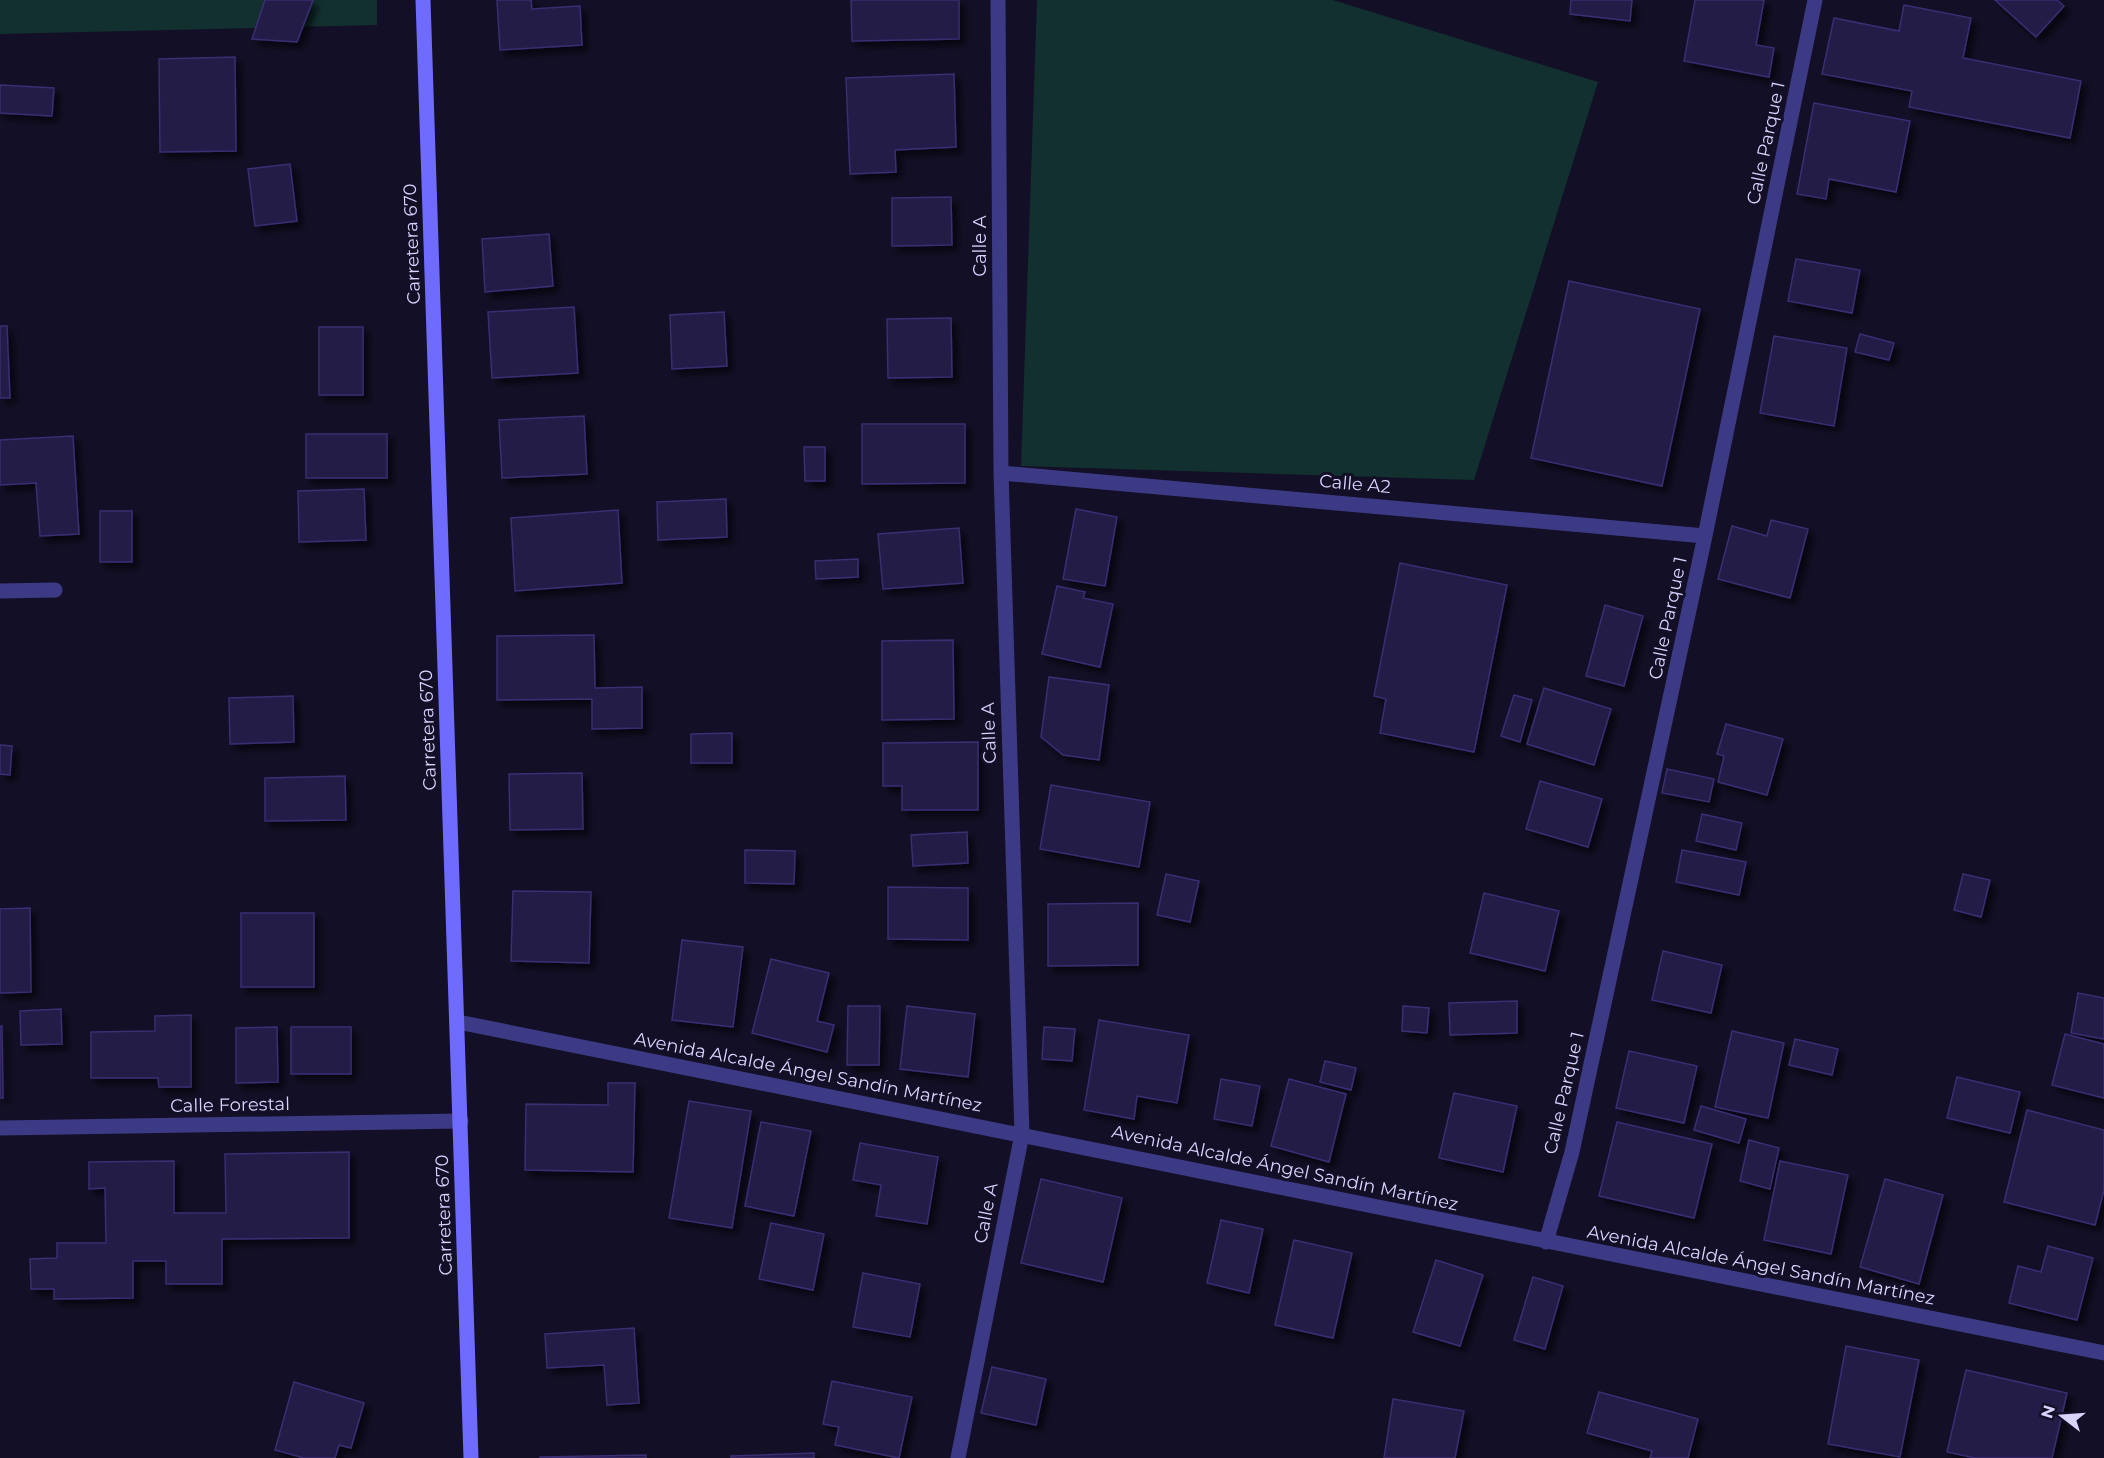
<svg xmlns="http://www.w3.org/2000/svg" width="2104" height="1458" font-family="Montserrat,sans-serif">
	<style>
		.green { fill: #12302f }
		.building { fill: #241b47; stroke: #3b2d73; stroke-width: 1.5; filter: url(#shadow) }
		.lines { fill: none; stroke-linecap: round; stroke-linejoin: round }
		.street { stroke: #3d3a85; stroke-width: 15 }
		.secondary { stroke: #6f6bff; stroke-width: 15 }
		.labels { text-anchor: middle; stroke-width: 6; stroke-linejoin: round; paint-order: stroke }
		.street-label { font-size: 18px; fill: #d9d4ff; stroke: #130f26 }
	</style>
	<defs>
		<filter id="shadow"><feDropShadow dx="5.5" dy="5.5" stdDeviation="3" flood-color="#0009"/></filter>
	</defs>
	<rect width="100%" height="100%" fill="#130f26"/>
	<path class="green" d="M0 0H377V25L0 34Z
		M1037 0H1333L1598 82 1474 480 1021 466Z"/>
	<path class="building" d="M265 0H313L297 42 252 39Z
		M497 0H531L532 9 580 6 582 45 500 50Z
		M851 0H959V39L852 41Z
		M1571 0H1632L1630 21 1570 14Z
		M1695 0H1764L1756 45 1774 48 1769 77 1684 61Z
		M1995 0H2057L2064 6 2036 37Z
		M1904 5 1971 18 1963 58 2081 81 2070 138 1909 107 1912 91 1822 74 1834 18 1899 31Z
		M235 57 236 151 160 152 159 59Z
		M954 74 956 147 895 150 896 172 850 174 846 78Z
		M0 85 54 88 52 116 0 113Z
		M1814 103 1910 121 1896 192 1829 179 1826 199 1797 194Z
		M290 164 297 221 255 226 248 169Z
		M951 197 952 245 892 246V198Z
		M549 234 553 286 485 292 482 239Z
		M1796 259 1860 270 1852 313 1788 301Z
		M1569 281 1700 309 1662 486 1531 458Z
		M574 307 578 373 492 378 488 312Z
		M724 312 727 366 672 369 670 315Z
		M951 318 952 377 888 378 887 319Z
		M0 326H7L10 398H0Z
		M319 327H363V395H319Z
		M1860 334 1894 343 1889 360 1855 352Z
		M1774 336 1847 348 1834 426 1760 413Z
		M584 416 587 474 502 478 499 420Z
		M862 424H965V483L862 484Z
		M306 434H387V478H306Z
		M73 436 79 534 40 536 36 483 0 485V440Z
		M804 447H825V481H805Z
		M364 489 366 540 299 542 298 491Z
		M726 499 727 537 658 540 657 502Z
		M1076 509 1117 517 1105 586 1063 579Z
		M618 510 622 583 515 591 511 518Z
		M100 511H132V562H100Z
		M1771 520 1808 529 1790 598 1718 579 1732 526 1767 536Z
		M959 528 963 583 883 589 878 534Z
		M858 559V577L816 579 815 561Z
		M1400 563 1507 585 1474 752 1380 733 1386 699 1374 696Z
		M1057 586 1085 592 1083 598 1113 604 1100 667 1042 654Z
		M1605 605 1643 616 1624 686 1586 676Z
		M594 635 595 688 642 687V728L592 729V699L497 700V636Z
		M953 640 954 719 882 720V641Z
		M1049 677 1109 685 1099 760 1063 755 1041 737Z
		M1544 688 1611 709 1594 765 1527 744Z
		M1514 695 1532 700 1520 742 1501 736Z
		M293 696 294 742 230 744 229 698Z
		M1726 724 1783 739 1767 795 1718 782 1724 756 1717 754Z
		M732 733V763H691V734Z
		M978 742V810H902V786H883V743Z
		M0 745 12 746 10 775 0 774Z
		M1667 769 1714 779 1709 802 1662 793Z
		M582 773 583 829 510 830 509 774Z
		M345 776 346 820 265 821V778Z
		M1540 781 1602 799 1588 847 1526 829Z
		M1051 785 1150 802 1139 867 1040 849Z
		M1702 814 1742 823 1736 850 1696 841Z
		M967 832 968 863 913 866 911 835Z
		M745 850 795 851 794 884 745 883Z
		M1682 850 1746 862 1739 895 1676 882Z
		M1166 874 1199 881 1190 922 1157 915Z
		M1963 874 1990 880 1981 917 1954 910Z
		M888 887 968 888V940L888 939Z
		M513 891 591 892 589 963 511 961Z
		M1484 893 1559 911 1545 971 1470 953Z
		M1138 903V965L1048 966V904Z
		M30 908 31 992 0 993V909Z
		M241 913H314V987H241Z
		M682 940 743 947 733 1027 672 1020Z
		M1663 951 1722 965 1711 1013 1652 1000Z
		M771 959 829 973 817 1021 834 1025 827 1052 752 1033Z
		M2078 993 2104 998V1039L2071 1033Z
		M1517 1001V1033L1450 1035 1449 1003Z
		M848 1006H880L879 1065H847Z
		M907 1006 975 1014 968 1077 900 1069Z
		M1403 1006 1429 1008 1427 1033 1402 1031Z
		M61 1009 62 1044 21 1045 20 1011Z
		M191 1015V1087H159L158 1078H91V1032L155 1031V1016Z
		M1099 1020 1189 1035 1177 1103 1137 1096 1134 1119 1084 1110Z
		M0 1026H2L3 1098H0Z
		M277 1027 278 1082 236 1083V1028Z
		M291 1027H351V1074H291Z
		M1044 1027 1075 1029 1072 1061 1042 1059Z
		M1732 1031 1784 1043 1768 1118 1715 1107Z
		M2065 1034 2104 1044V1098L2052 1085Z
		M1795 1039 1838 1049 1832 1075 1789 1065Z
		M1629 1051 1697 1066 1684 1123 1616 1108Z
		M1325 1061 1356 1068 1351 1090 1320 1082Z
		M1957 1077 2020 1092 2010 1133 1947 1118Z
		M1221 1079 1260 1086 1252 1126 1214 1119Z
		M1289 1079 1346 1094 1329 1162 1271 1146Z
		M608 1083H635L633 1172 525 1170 526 1104 608 1105Z
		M1454 1093 1517 1106 1503 1172 1439 1158Z
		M689 1101 751 1111 732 1228 669 1218Z
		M1701 1106 1746 1119 1739 1143 1694 1130Z
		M2027 1110 2104 1130V1190L2095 1225 2004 1202Z
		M761 1122 811 1131 794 1216 745 1206Z
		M1617 1122 1712 1144 1694 1218 1599 1196Z
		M1749 1140 1779 1148 1770 1189 1740 1181Z
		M860 1143 938 1157 927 1224 876 1216 881 1185 853 1180Z
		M349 1152V1238L222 1239V1284H166V1261H133V1298L54 1299V1289H31L30 1259 57 1258V1243H106L105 1188 89 1189V1162L174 1161V1213H226L225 1154Z
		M1780 1161 1848 1175 1831 1254 1764 1240Z
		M1041 1179 1122 1198 1103 1282 1021 1263Z
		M1885 1179 1943 1195 1919 1284 1860 1267Z
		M1221 1220 1263 1229 1249 1293 1207 1283Z
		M771 1223 824 1234 813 1290 759 1279Z
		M1294 1240 1352 1253 1333 1338 1275 1325Z
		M2048 1246 2093 1258 2077 1320 2009 1303 2018 1266 2041 1272Z
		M1436 1260 1483 1275 1460 1346 1413 1332Z
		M863 1273 920 1284 910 1337 853 1327Z
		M1533 1277 1563 1286 1545 1349 1514 1340Z
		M634 1328 639 1403 607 1405 604 1365 547 1368 545 1334Z
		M1846 1346 1919 1360 1900 1457 1828 1444Z
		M992 1367 1046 1379 1036 1425 981 1413Z
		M1966 1370 2067 1393 2052 1458H1975L1947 1452Z
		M832 1381 912 1397 899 1458 835 1445 839 1427 823 1424Z
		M294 1382 364 1403 351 1448 339 1445 335 1458H304L275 1450Z
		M1599 1392 1698 1419 1688 1458H1650L1652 1451 1587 1433Z
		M1393 1399 1464 1411 1455 1458H1384Z
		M814 1453V1458H731V1456Z
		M646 1455V1458H540V1457Z"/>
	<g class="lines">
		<path class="street" d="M1001 473 1705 536
			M0 591 55 590
			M458 1022C1007 1131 1555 1244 2104 1353
			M0 1128 461 1121
			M1546 1242 1572 1152 1705 536 1815 0
			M958 1458 1022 1134 1001 473 998 0"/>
		<path class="secondary" d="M423 0 471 1458"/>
	</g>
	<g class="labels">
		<g class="street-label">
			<text transform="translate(1766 143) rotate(-78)" y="6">Calle Parque 1</text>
			<text transform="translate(412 244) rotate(-92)" y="6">Carretera 670</text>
			<text transform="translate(980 246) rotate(-90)" y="6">Calle A</text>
			<text transform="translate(1355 484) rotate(5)" y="6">Calle A2</text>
			<text transform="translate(1668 618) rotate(-78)" y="6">Calle Parque 1</text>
			<text transform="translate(428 730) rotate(-92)" y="6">Carretera 670</text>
			<text transform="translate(989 733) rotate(-92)" y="6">Calle A</text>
			<text transform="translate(808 1072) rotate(11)" y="6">Avenida Alcalde Ángel Sandín Martínez</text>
			<text transform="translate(1564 1093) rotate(-77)" y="6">Calle Parque 1</text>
			<text transform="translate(230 1105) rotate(-1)" y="6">Calle Forestal</text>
			<text transform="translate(1285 1168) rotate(12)" y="6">Avenida Alcalde Ángel Sandín Martínez</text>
			<text transform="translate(986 1213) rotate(-79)" y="6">Calle A</text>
			<text transform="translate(444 1215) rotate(-92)" y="6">Carretera 670</text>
			<text transform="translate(1761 1265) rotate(11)" y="6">Avenida Alcalde Ángel Sandín Martínez</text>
		</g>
	</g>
	<g transform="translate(2062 1416) rotate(287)" stroke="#130f26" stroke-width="4.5" paint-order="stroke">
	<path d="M0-4.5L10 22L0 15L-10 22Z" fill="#d9d4ff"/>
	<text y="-9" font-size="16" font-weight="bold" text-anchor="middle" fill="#d9d4ff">N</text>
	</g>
</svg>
